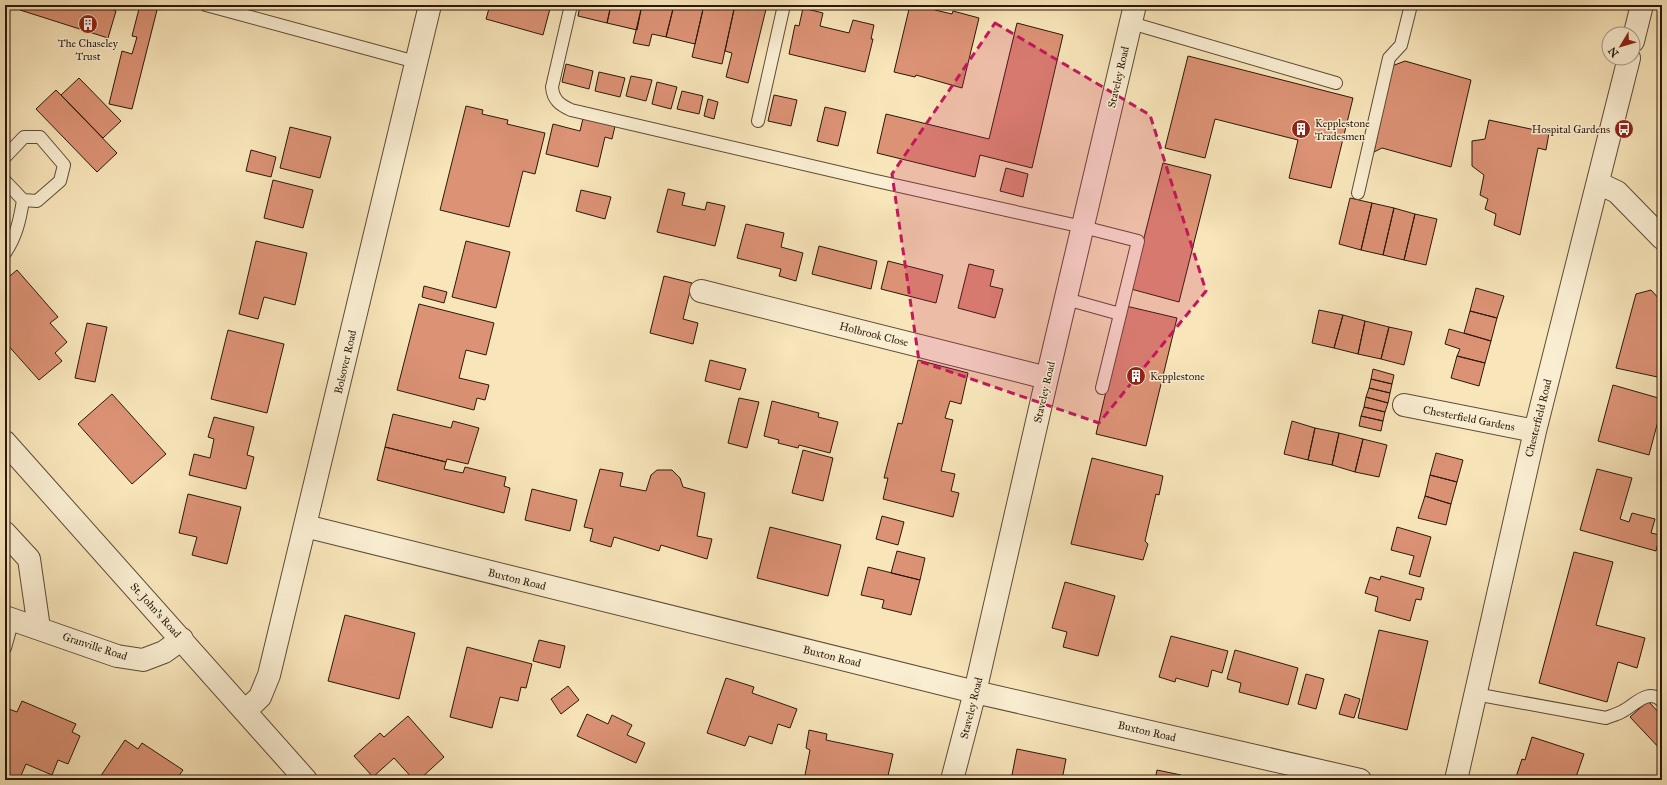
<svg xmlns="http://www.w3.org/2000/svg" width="1667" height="785" font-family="'IM FELL Great Primer',serif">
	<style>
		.building { fill: #dc9275; stroke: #2a1809 }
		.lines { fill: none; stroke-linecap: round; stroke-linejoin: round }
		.lane-casing { stroke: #5e4b35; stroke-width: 14 }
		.street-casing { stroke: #5e4b35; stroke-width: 24 }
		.lane { stroke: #faeed2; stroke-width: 12 }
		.street { stroke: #faeed2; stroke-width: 22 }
		.marked { fill: #c2185b; fill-opacity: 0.2; stroke: #c2185b; stroke-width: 3; stroke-dasharray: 8 5; stroke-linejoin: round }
		.labels { text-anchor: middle; stroke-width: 3; stroke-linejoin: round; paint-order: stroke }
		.poi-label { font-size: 11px; fill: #2a1809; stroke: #faeed2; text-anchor: start }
		.street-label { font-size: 11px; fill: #2a1809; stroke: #faeed2 }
	</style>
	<rect width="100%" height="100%" fill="#f8e5ba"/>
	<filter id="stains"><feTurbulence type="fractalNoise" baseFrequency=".005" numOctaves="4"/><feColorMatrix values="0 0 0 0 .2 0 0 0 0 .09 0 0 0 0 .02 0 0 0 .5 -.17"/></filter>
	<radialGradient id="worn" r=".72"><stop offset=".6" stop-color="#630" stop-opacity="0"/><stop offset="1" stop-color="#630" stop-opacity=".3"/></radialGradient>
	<path class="building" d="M21 5H104L116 11 108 38 20 10Z
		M140 5 158 6 132 109 109 104 122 51 132 54 137 37 132 36Z
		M490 5H551L543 35 486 19Z
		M580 5H611L607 23 578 16Z
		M611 5H642L637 30 607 23Z
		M642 5H674L666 37 652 34 649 46 633 43Z
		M674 5H704L695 44 666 37Z
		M704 5H735L722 64 692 57Z
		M735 5H767L748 83 726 77 732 53 725 51Z
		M910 5H928L936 7 935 10 952 14 953 11 979 18 962 88 916 75 915 77 894 72Z
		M803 8 823 13 820 26 849 33 853 20 874 25 871 39H873L865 72 789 54 795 25 799 26Z
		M1017 23 1063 35 1032 168 980 155 975 177 877 153 886 114 989 139Z
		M1188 56 1353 98 1331 188 1289 178 1298 140 1215 119 1205 158 1165 148Z
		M1405 61 1471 80 1451 167 1382 148 1374 152 1392 66Z
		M566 64 593 71 589 89 562 82Z
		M599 72 625 78 620 97 595 91Z
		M631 76 652 80 646 101 626 96Z
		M79 78 121 121 103 138 61 95Z
		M657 82 677 87 671 109 652 104Z
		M56 90 117 153 97 172 36 109Z
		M682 91 703 96 699 114 677 109Z
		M774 95 797 100 791 126 768 121Z
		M708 99 718 102 714 119 704 116Z
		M466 106 483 110 482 114 508 120 507 124 545 133 535 174 523 171 509 227 440 210Z
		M825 107 846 112 838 146 817 141Z
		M584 114 616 122 612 139 605 137 598 167 546 154 553 124 580 131Z
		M1489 120 1549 133 1546 150 1538 148 1520 235 1494 225 1496 214 1485 209 1488 199 1480 195 1484 175 1472 166V141L1485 139Z
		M290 127 331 137 320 178 280 168Z
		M251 150 276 157 271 177 246 171Z
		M1163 163 1211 175 1179 302 1131 289Z
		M1006 168 1028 174 1023 197 1000 191Z
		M273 180 313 190 303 228 264 218Z
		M668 189 685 193 682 205 705 210 707 202 725 206 715 246 657 232Z
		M581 190 611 197 605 219 576 211Z
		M1350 198 1372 203 1361 250 1339 244Z
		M1372 203 1394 208 1383 255 1361 250Z
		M1394 208 1415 214 1404 260 1383 255Z
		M1415 214 1437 219 1426 265 1404 260Z
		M746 224 784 233 781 247 803 253 796 281 779 276 781 269 737 258Z
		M256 241 307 253 295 305 264 297 258 319 239 314Z
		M466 241 510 252 496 308 452 297Z
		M819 246 877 261 871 289 812 274Z
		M888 261 943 275 936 303 881 289Z
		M969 264 994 270 990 286 1003 289 995 318 958 308Z
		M17 270 58 317 50 323 67 342 55 353 62 361 39 380 5 342V280Z
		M664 276 692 283 683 319 698 323 693 344 650 333Z
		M424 286 447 292 444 303 422 297Z
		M1476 288 1504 296 1497 318 1470 311Z
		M1651 290 1662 302V378L1616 368 1636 294Z
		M419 304 494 323 486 355 466 350 459 378 489 385 485 400 477 398 474 410 397 390Z
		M1126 306 1177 318 1146 446 1096 434Z
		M1319 310 1343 315 1334 348 1312 343Z
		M1470 311 1497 318 1491 341 1464 333Z
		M1343 315 1365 321 1358 354 1334 348Z
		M1365 321 1389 327 1381 359 1358 354Z
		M87 323 107 327 95 382 75 378Z
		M1389 327 1412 332 1404 365 1381 359Z
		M1449 329 1491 341 1485 363 1457 356 1460 349 1445 344Z
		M228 330 284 344 267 413 211 399Z
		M1457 356 1485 363 1479 386 1451 378Z
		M710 360 746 369 740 390 705 381Z
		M918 360 968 373 961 404 950 401 945 418 953 420 941 471 955 474 951 491 959 493 953 517 883 499 888 478H884L898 423 902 424Z
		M1373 369 1394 375 1392 384 1371 379Z
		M1371 379 1392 384 1390 393 1369 388Z
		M1613 385 1662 399V406L1649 455 1598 441Z
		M1369 388 1390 393 1388 403 1366 397Z
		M112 394 166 454 132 484 78 424Z
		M1366 397 1388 403 1385 412 1364 407Z
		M739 398 759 402 747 448 728 443Z
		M772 401 819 413 818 417 838 422 830 453 799 445 798 448 778 443 779 440 764 436Z
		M1364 407 1385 412 1383 421 1361 416Z
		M393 414 451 428 453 421 479 428 468 464 447 459 446 462 385 447Z
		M1361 416 1383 421 1381 431 1359 426Z
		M214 417 254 427 247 455 254 457 246 489 189 475 194 454 210 458 214 439 208 437Z
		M1292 421 1315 428 1308 460 1284 454Z
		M1315 428 1339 433 1332 465 1308 460Z
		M1339 433 1363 439 1355 472 1332 465Z
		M1363 439 1387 445 1379 477 1355 472Z
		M385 447 446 462 444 469 463 473 465 467 506 477 504 486 510 488 504 513 377 480Z
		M803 450 833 458 823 501 792 493Z
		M1436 453 1463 460 1457 482 1430 475Z
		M1092 458 1163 476 1159 495 1156 494 1145 541 1148 544 1143 560 1071 544Z
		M600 469 623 473 620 486 646 491 651 475 657 470H672L680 478 683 487 705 493 697 536 712 539 707 559 661 545 659 551 614 537 611 547 590 541 593 529 584 527Z
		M1597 469 1632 478 1620 519 1629 522 1632 513 1655 519 1651 533 1660 535 1656 551 1580 530Z
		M1430 475 1457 482 1451 504 1425 496Z
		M532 489 577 500 570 531 525 520Z
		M188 494 241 507 227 564 192 555 197 537 179 533Z
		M1425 496 1451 504 1446 525 1418 518Z
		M882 516 904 522 898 545 876 539Z
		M770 527 841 545 828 596 757 578Z
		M1397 527 1431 537 1420 577 1409 574 1414 556 1391 550Z
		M897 551 925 558 920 580 891 573Z
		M1574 552 1613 562 1596 625 1645 638 1637 668 1618 662 1607 702 1539 683Z
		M868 567 920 580 911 615 882 608 884 600 861 595Z
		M1381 576 1424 588 1421 600 1416 599 1410 621 1375 611 1378 597 1365 593 1370 577 1380 580Z
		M1065 582 1115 596 1098 656 1063 647 1067 632 1052 628Z
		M345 615 415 633 399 699 328 681Z
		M1379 630 1428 641 1407 730 1358 718Z
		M1171 636 1228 651 1222 673 1212 670 1208 687 1176 678 1175 682 1159 677Z
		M539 640 565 646 560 668 533 661Z
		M467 647 532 664 526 688 521 687 518 701 500 697 492 728 450 717Z
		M1235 650 1298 668 1288 705 1239 692 1241 683 1227 679Z
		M1306 674 1324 679 1316 709 1298 704Z
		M726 678 754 687 752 693 797 709 790 728 778 724 772 744 749 736 745 746 707 733Z
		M568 686 579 700 561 714 551 699Z
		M1345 694 1360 699 1354 718 1339 714Z
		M22 701 76 724 72 732 80 736 68 764 58 760 52 775 26 764 19 780H5V718L9 709 17 712Z
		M1648 701 1662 716V751L1630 717Z
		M587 714 608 724 612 715 632 725 627 735 645 743 636 763 577 736Z
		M408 716 444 757 419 780H414L394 758 373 777 354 756 380 733 384 737Z
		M809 730 827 734 826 740 893 754 887 780H804L810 750 806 748Z
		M1532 737 1584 754 1575 780H1515L1522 759 1525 760Z
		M125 740 138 749 142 743 183 770 176 780H98Z
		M1017 749 1066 759 1062 780H1011Z
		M1157 770 1181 775 1180 780H1155Z"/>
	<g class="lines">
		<defs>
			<path id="lane" d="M206 5 416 62
				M571 5 552 87C553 100 560 105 571 110L872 180 1083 227 1138 241 1102 388
				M1131 23 1336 83
				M758 121 784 5
				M5 157 24 137H40L64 165 60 181 37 201 23 200 5 181
				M1358 193 1389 58 1401 45 1411 5
				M5 253C16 237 20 220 23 200
				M1066 299 1120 314
				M5 648 13 619
				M1475 694 1606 718C1611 716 1618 714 1623 711 1636 704 1648 688 1662 701"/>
			<path id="street" d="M1633 41 1642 5
				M1598 183 1617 192 1662 238
				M701 291 1047 378
				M1404 405 1535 431
				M5 442 306 780
				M305 526 975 692 1360 780
				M5 533 29 559 39 628
				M5 617 117 656 143 660 164 652 182 639
				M245 711 260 697 269 675 430 5
				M952 780 975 692 1047 378 1135 5
				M1456 780 1535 431 1629 58"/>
		</defs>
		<use href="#lane" class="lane-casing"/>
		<use href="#street" class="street-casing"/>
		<use href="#lane" class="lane"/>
		<use href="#street" class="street"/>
	</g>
	<path class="marked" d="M995 23 1150 115 1206 291 1099 423 919 361 892 174Z"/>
	<defs>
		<symbol id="building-disc" viewBox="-11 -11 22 22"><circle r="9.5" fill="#8f2418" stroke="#faeed2"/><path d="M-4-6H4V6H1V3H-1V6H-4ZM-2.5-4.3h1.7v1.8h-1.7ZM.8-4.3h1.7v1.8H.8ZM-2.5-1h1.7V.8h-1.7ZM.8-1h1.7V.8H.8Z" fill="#fff"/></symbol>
		<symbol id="bus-disc" viewBox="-11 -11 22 22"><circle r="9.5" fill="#8f2418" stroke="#faeed2"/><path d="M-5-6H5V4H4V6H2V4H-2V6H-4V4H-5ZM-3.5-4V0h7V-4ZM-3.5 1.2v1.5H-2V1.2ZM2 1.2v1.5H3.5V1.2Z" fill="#fff"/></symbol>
	</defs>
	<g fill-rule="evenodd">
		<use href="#building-disc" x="77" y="13" width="22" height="22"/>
		<use href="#building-disc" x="1290" y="118" width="22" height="22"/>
		<use href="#bus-disc" x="1613" y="118" width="22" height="22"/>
		<use href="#building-disc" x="1125" y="365" width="22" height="22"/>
	</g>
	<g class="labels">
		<g class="poi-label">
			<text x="88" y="47" text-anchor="middle">The Chaseley<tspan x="88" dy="13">Trust</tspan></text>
			<text x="1315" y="127">Kepplestone<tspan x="1315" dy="13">Tradesmen</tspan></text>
			<text x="1610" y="133" text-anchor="end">Hospital Gardens</text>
			<text x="1150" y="380">Kepplestone</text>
		</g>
		<g class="street-label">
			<text transform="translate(1118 77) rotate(-77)" y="4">Staveley Road</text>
			<text transform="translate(874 334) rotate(14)" y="4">Holbrook Close</text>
			<text transform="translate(345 362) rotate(-77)" y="4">Bolsover Road</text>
			<text transform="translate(1044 392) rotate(-77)" y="4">Staveley Road</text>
			<text transform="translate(1469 418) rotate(11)" y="4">Chesterfield Gardens</text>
			<text transform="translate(1538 418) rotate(-76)" y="4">Chesterfield Road</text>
			<text transform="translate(517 579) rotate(14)" y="4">Buxton Road</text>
			<text transform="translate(156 610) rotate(48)" y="4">St. John's Road</text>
			<text transform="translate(95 646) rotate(18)" y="4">Granville Road</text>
			<text transform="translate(832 656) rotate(14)" y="4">Buxton Road</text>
			<text transform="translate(971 708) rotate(-76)" y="4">Staveley Road</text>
			<text transform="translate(1147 731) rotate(13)" y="4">Buxton Road</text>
		</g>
	</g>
	<rect width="1667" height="785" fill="none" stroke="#f8e5ba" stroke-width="20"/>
	<rect x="6" y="6" width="1655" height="773" fill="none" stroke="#2a1809" stroke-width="2"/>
	<rect x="10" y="10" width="1647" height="765" fill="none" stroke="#2a1809"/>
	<g transform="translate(1621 46) rotate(232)"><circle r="19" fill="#faeed2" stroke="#a79882"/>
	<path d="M0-3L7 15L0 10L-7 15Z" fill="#8f2418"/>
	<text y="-6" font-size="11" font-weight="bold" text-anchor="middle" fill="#2a1809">N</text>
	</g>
	<rect width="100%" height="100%" filter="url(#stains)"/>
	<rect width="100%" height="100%" fill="url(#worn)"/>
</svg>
